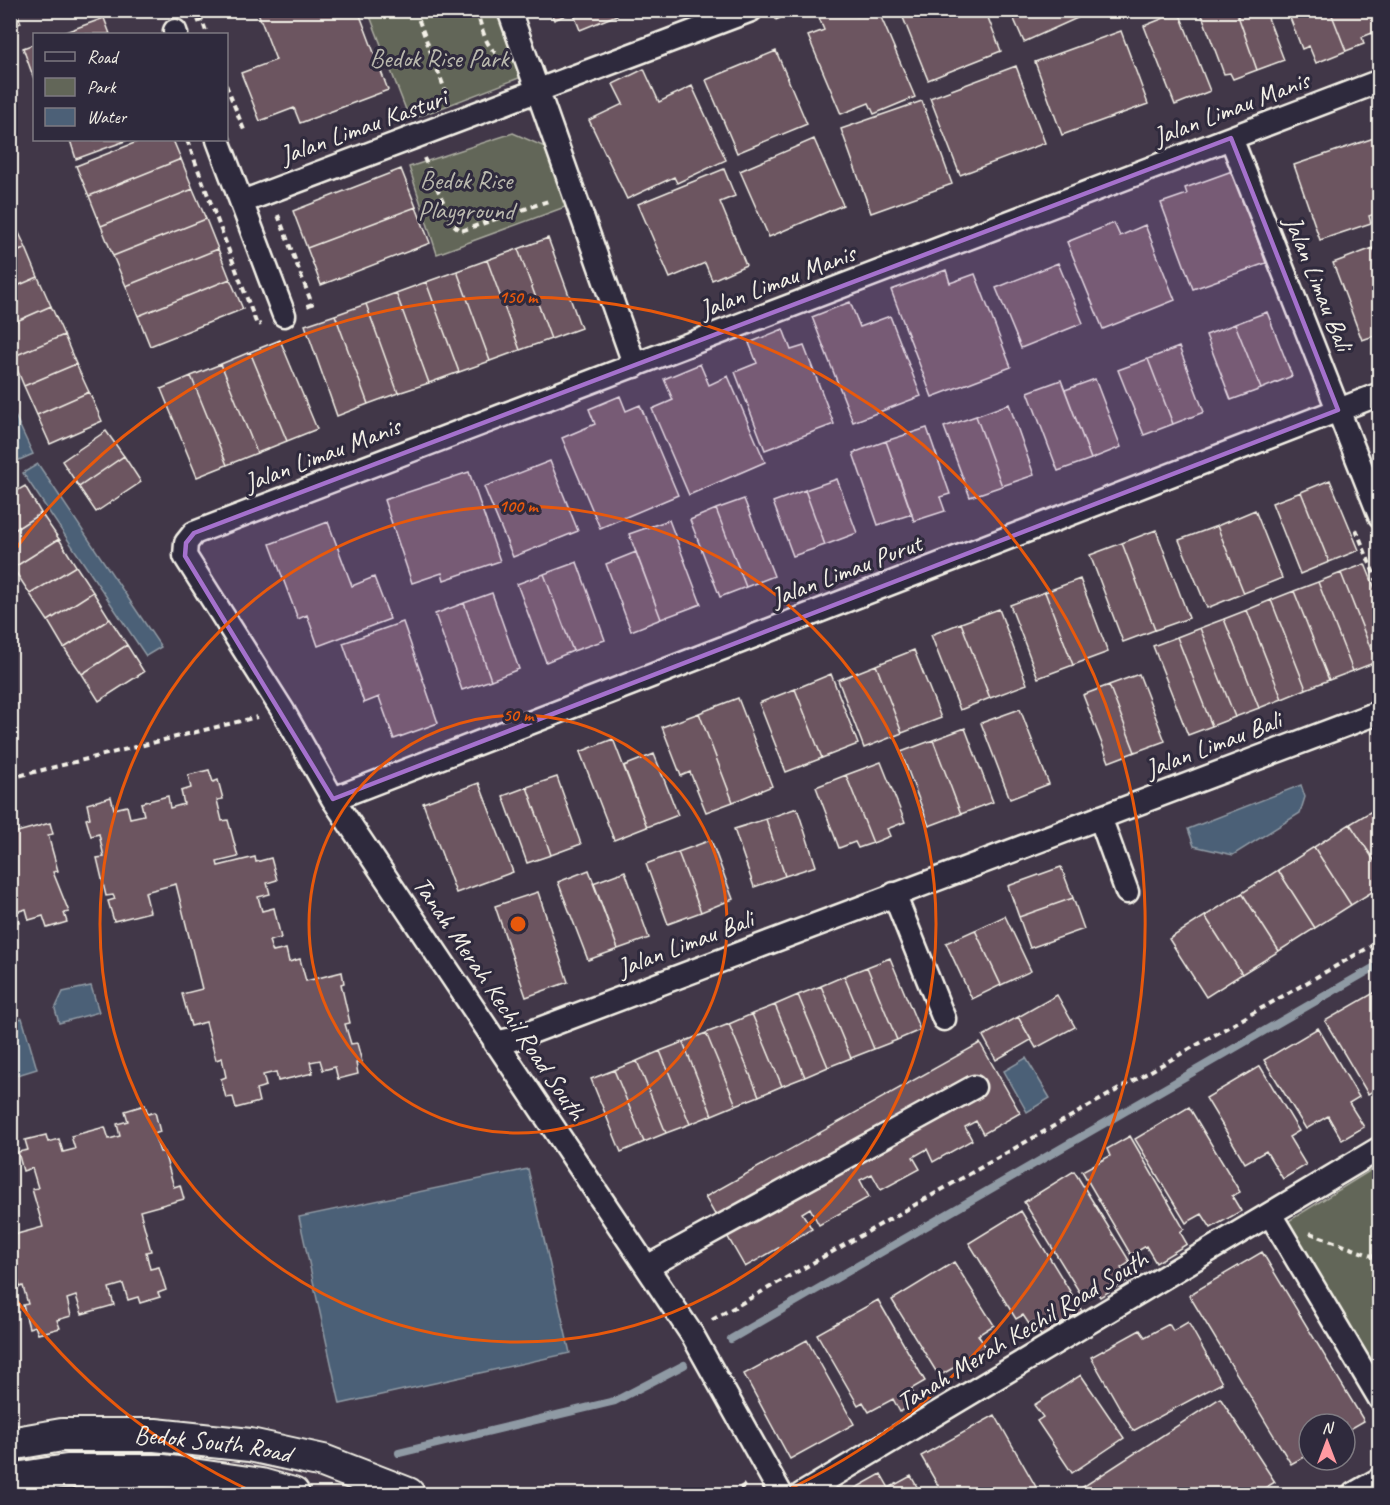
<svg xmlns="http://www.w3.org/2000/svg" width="1390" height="1505" font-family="Caveat,sans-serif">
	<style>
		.green { fill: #626658; stroke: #abaca0; stroke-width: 1.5 }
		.water { fill: #4c6077; stroke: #8f9aa4; stroke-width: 1.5 }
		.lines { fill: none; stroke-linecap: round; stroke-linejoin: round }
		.stream { stroke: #8f9aa4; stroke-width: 8 }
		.building { fill: #6c5460; stroke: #f4f1e8; stroke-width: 1.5 }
		.street-casing { stroke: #f4f1e8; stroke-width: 27 }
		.secondary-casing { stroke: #f4f1e8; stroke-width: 36 }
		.path { stroke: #f4f1e8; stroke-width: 4; stroke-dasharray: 6 4.5; stroke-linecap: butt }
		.street { stroke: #2f2a3d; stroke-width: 22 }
		.secondary { stroke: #2f2a3d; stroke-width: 32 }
		.marked { fill: #a571cd; fill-opacity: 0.2; stroke: #a571cd; stroke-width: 4.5; stroke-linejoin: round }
		.ring { fill: none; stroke: #e8590c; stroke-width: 3 }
		.labels { text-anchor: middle; stroke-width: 6; stroke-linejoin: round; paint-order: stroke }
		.park-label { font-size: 26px; fill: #bab9ae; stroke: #2f2a3d }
		.street-label { font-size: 26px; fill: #f4f1e8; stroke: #2f2a3d }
		.centre { fill: #e8590c; stroke: #2f2a3d; stroke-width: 3 }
		.ring-label { font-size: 18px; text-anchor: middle; font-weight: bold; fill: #e8590c; stroke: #2f2a3d; stroke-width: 6; stroke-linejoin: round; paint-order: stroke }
	</style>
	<rect width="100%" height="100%" fill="#413748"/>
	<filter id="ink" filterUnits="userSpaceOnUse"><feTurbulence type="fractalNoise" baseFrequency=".0167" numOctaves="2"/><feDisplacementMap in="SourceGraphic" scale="12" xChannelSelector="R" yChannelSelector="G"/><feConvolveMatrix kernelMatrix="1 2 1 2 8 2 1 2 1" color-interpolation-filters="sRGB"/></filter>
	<g filter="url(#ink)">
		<path class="green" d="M368 11H500L524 76 410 120Z
			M513 133 545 147 573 204 437 254 409 167Z
			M1379 1165V1387L1282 1225Z"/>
		<path class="water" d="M10 405 33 454 17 461 11 447Z
			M38 464 161 647 146 656 23 473Z
			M1301 785 1305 797 1300 813 1233 855 1194 846 1188 829Z
			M91 986 99 1012 59 1023 55 1009 63 992Z
			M22 1018 37 1069 11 1077V1022Z
			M1026 1058 1050 1098 1027 1112 1004 1071Z
			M528 1169 570 1353 340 1404 299 1217Z"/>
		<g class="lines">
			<path class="stream" d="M731 1339 1380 964
				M399 1453 615 1401 684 1365"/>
		</g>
		<path class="building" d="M10 10H16L21 23 10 27Z
			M257 10H358L388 90 300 123 294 108 260 121 241 73 276 60Z
			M550 10H616L617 15 580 30 573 12 554 20Z
			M816 10H854L857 16 870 10H878L915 97 874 114 869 103 841 114 808 36 824 30Z
			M900 10H985L1001 51 928 80Z
			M1010 10H1095L1024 42Z
			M1200 10H1236L1257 70 1233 79 1230 73 1224 74Z
			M1236 10H1265L1284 60 1257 70Z
			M1287 10H1330L1346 51 1316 63 1309 46 1302 49Z
			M1330 10H1374L1380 30 1362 37 1364 44 1346 51Z
			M1179 12 1210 91 1175 105 1144 26Z
			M104 18 110 34H60Z
			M1121 31 1148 104 1062 135 1035 62Z
			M34 44V79L23 48Z
			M776 51 807 124 737 153 706 80Z
			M1016 66 1045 143 960 175 930 98Z
			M644 69 659 102 692 86 726 160 677 183 674 177 627 199 589 120 623 104 613 84Z
			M922 101 952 184 871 213 841 129Z
			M1374 138 1380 154V212L1369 216 1371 223 1320 240 1294 165Z
			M814 139 843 205 769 237 740 171Z
			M70 140H128L76 159Z
			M142 140H173L181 159 89 196 76 166Z
			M181 159 193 189 101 226 89 196Z
			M401 169 416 207 307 248 293 211Z
			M724 169 735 196 720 202 746 265 712 280 705 263 670 278 638 204Z
			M1232 171 1266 263 1193 289 1161 203 1187 194 1185 188Z
			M193 189 206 219 113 256 101 226Z
			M416 207 430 243 321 285 307 248Z
			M206 219 218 249 126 286 113 256Z
			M13 220 26 248 10 255V221Z
			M1114 223 1120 236 1145 225 1175 300 1103 329 1067 242Z
			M548 238 581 328 551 339 518 249Z
			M1380 246V266L1373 248Z
			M26 248 38 277 10 289V255Z
			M1373 248 1380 266V334L1362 340 1333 263Z
			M218 249 230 279 138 316 126 286Z
			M518 249 551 339 520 350 487 260Z
			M487 260 520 350 490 361 457 271Z
			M1058 263 1083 323 1021 348 996 288Z
			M946 270 950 283 975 274 1011 367 932 397 891 290Z
			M457 271 490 361 459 372 426 282Z
			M38 277 51 306 10 324V289Z
			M230 279 243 309 150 346 138 316Z
			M426 282 459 372 429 383 396 293Z
			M396 293 429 383 398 393 366 304Z
			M850 302 860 327 890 316 921 396 853 422 812 317Z
			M366 304 398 393 368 404 335 315Z
			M51 306 64 335 12 357 10 324Z
			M1267 312 1292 376 1261 389 1235 324Z
			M335 315 368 404 337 416 305 325Z
			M1235 324 1261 389 1231 400 1206 335Z
			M783 329 791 350 804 346 834 424 765 450 735 372 757 363 749 343Z
			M64 335 76 364 24 386 12 357Z
			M280 340 317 429 287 441 250 352Z
			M1179 347 1204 412 1173 424 1148 359Z
			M250 352 287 441 257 453 221 364Z
			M1148 359 1173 424 1144 435 1118 370Z
			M76 364 89 392 37 415 24 386Z
			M221 364 257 453 227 465 191 376Z
			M700 364 709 385 728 376 765 462 689 495 652 409 673 400 664 379Z
			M191 376 227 465 197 477 161 389Z
			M1095 379 1121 447 1091 459 1065 390Z
			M1061 380 1091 459 1058 471 1028 392Z
			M89 392 102 421 50 444 37 415Z
			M620 396 626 411 640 405 678 495 600 528 562 438 595 424 589 409Z
			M1009 404 1034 475 1002 486 976 416Z
			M976 416 1002 486 970 497 944 427Z
			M927 428 950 494 940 497 945 511 914 521 886 441Z
			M106 431 124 456 79 487 62 461Z
			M886 441 912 514 878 525 853 453Z
			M124 456 141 482 96 512 79 487Z
			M550 461 578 531 513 557 484 487Z
			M469 472 500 561 444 580 442 573 412 583 384 500Z
			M837 479 857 533 825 545 805 490Z
			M1330 480 1359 550 1329 562 1301 492Z
			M25 486 41 513 10 533V495Z
			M805 490 825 545 793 556 773 502Z
			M1301 492 1329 562 1300 574 1272 503Z
			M744 499 774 576 746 587 716 509Z
			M716 509 746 587 720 597 690 520Z
			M1255 510 1282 578 1244 593 1217 526Z
			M41 513 59 539 13 568 10 564V533Z
			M669 520 701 604 661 619 629 534Z
			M328 522 352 586 374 577 390 619 318 646 307 615 298 619 270 544Z
			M1217 526 1244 593 1207 608 1179 540Z
			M1156 530 1189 618 1155 630 1122 543Z
			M59 539 76 566 30 594 13 568Z
			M1122 543 1155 630 1123 642 1090 555Z
			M636 552 661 619 631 631 606 564Z
			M577 562 605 640 573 651 544 574Z
			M1365 564 1380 601V661L1376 662 1341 573Z
			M76 566 93 592 48 621 30 594Z
			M1341 573 1376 662 1353 671 1318 582Z
			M544 574 573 651 546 662 517 584Z
			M1080 579 1108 652 1073 665 1045 592Z
			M1318 582 1353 671 1329 680 1294 591Z
			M1294 591 1329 680 1306 689 1271 600Z
			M93 592 110 619 64 648 48 621Z
			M1045 592 1073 665 1038 678 1010 605Z
			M492 593 519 669 491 680 464 603Z
			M1271 600 1306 689 1282 699 1247 610Z
			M464 603 491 680 462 690 435 614Z
			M999 609 1027 684 990 698 961 623Z
			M1247 610 1282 699 1259 708 1224 619Z
			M110 619 127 645 82 674 64 648Z
			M1224 619 1259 708 1235 717 1200 628Z
			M403 622 438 723 394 739 379 697 364 703 343 643Z
			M961 623 990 698 960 710 931 635Z
			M1200 628 1235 717 1212 726 1177 637Z
			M1177 637 1212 726 1188 735 1153 646Z
			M127 645 144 672 99 701 82 674Z
			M914 650 941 718 902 733 876 665Z
			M876 665 902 733 864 748 838 680Z
			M831 674 858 744 822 758 795 689Z
			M1139 674 1165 741 1135 752 1109 685Z
			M1109 685 1135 752 1109 762 1083 695Z
			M795 689 822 758 786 772 759 703Z
			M738 698 772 786 733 802 699 713Z
			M1020 709 1049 784 1010 799 981 723Z
			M699 713 733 802 706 812 690 772 681 776 662 727Z
			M965 728 993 802 961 814 933 740Z
			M613 739 647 827 614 840 580 752Z
			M933 740 961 814 929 826 901 752Z
			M654 754 678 815 647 827 624 766Z
			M881 762 905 822 887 829 890 836 873 843 846 775Z
			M209 770 213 782 218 780 223 799 217 800 222 821 228 820 238 857 217 862 218 866 255 857 256 862 271 858 277 880 267 883 270 894 258 897 262 911 274 908 281 938 269 941 273 952 286 949 289 962 300 959 306 981 342 972 344 983 341 984 350 1023 345 1024 351 1044 357 1043 362 1062 356 1063 358 1074 338 1079 335 1067 323 1070 320 1060 310 1062 313 1073 278 1081 276 1072 263 1075 266 1086 256 1089 259 1102 236 1108 233 1097 226 1098 221 1079 226 1077 222 1058 216 1060 206 1022 191 1026 182 994 202 989 176 884 145 892 150 912 114 921 108 901 115 899 113 895 106 896 97 858 104 857 99 834 91 836 86 819 90 818 87 804 111 797 114 809 127 806 130 818 144 815 141 803 168 796 170 808 184 804 181 791 191 788 188 775Z
			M846 775 873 843 858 848 855 842 839 848 816 787Z
			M557 777 581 844 551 855 527 787Z
			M479 783 513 872 456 893 423 803Z
			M527 787 551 855 527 863 503 796Z
			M1380 806V869L1350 824Z
			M797 808 816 866 785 876 766 819Z
			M766 819 785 876 754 887 734 829Z
			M50 823 53 834 48 835 58 871 53 872 69 912 64 913 67 922 47 928 43 916 29 920 26 909 16 912 19 922 10 924V834Z
			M1350 824 1380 869V887L1351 905 1314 847Z
			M711 840 733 899 701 912 678 852Z
			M1314 847 1351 905 1315 928 1278 870Z
			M678 852 701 912 668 924 646 864Z
			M1061 867 1073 898 1019 917 1008 886Z
			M589 870 618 949 588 960 558 882Z
			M1278 870 1315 928 1279 951 1242 893Z
			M625 871 649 938 618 949 593 883Z
			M538 892 568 982 526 997 495 906Z
			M1242 893 1279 951 1242 974 1205 916Z
			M1073 898 1084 929 1030 948 1019 917Z
			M1005 916 1031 971 1001 985 975 930Z
			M1205 916 1242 974 1206 997 1169 939Z
			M975 930 1001 985 972 999 946 943Z
			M890 958 920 1030 897 1040 867 967Z
			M867 967 897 1040 874 1049 844 976Z
			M844 976 874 1049 851 1058 821 986Z
			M821 986 851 1058 828 1067 798 995Z
			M1379 990 1380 1087 1368 1094 1325 1021Z
			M798 995 828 1067 805 1077 775 1005Z
			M1057 995 1075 1027 1036 1048 1018 1017Z
			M775 1005 805 1077 782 1086 752 1014Z
			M752 1014 782 1086 759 1096 729 1024Z
			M1018 1017 1031 1040 996 1060 983 1036Z
			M729 1024 759 1096 736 1105 706 1033Z
			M1318 1028 1359 1097 1349 1103 1364 1127 1342 1140 1328 1116 1306 1129 1264 1060Z
			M706 1033 736 1105 712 1115 683 1042Z
			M683 1042 712 1115 690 1124 660 1051Z
			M980 1043 1020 1113 983 1134 976 1121 965 1127 972 1140 933 1162 927 1149 913 1157 920 1169 881 1190 872 1174 860 1180 869 1197 819 1225 810 1208 802 1213 812 1229 745 1267 705 1197Z
			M660 1051 690 1124 666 1133 637 1061Z
			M637 1061 666 1133 644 1142 614 1070Z
			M1260 1066 1299 1131 1289 1137 1306 1165 1283 1179 1266 1151 1245 1163 1206 1098Z
			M614 1070 644 1142 621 1152 591 1079Z
			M145 1105 148 1114 155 1112 160 1132 154 1134 160 1152H164L174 1187 180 1185 184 1199 140 1211 151 1251 146 1252 150 1269 159 1267 166 1290 158 1293 160 1297 140 1303 138 1297 128 1300 123 1284 109 1288 114 1305 82 1314 76 1296 67 1299 71 1316 57 1320 60 1328 38 1334 35 1326 29 1328 23 1305 28 1304 23 1286 20 1287 13 1262H10V1212L17 1234 43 1227 32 1189 38 1188 32 1168 23 1171 18 1152 28 1150 25 1140 46 1135 48 1142 59 1139 63 1152 75 1149 71 1136 105 1127 109 1139 120 1136 117 1124 128 1121 125 1111Z
			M1189 1107 1240 1192 1232 1196 1241 1211 1211 1228 1202 1214 1186 1223 1135 1139Z
			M1130 1136 1184 1229 1180 1232 1187 1244 1156 1263 1146 1246 1131 1255 1082 1171 1110 1156 1107 1149Z
			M1074 1171 1130 1262 1121 1268 1128 1280 1100 1297 1093 1285 1080 1293 1024 1202Z
			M1021 1211 1082 1311 1041 1336 1033 1322 1029 1324 1023 1315 1016 1319 969 1243Z
			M1262 1252 1364 1421 1345 1432V1424H1309V1454L1291 1464 1189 1295Z
			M954 1262 994 1325 978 1335 987 1349 939 1376 892 1300Z
			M878 1300 925 1381 911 1389 918 1402 900 1412 893 1399 869 1412 863 1402 858 1405 817 1334Z
			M1188 1322 1222 1383 1133 1431 1091 1357 1140 1330 1145 1337 1169 1324 1173 1331Z
			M807 1340 854 1424 790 1459 744 1374Z
			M1081 1375 1124 1438 1072 1473 1037 1421 1043 1417 1034 1405Z
			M1220 1398 1275 1482 1255 1494H1072Z
			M995 1415 1040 1494H943L921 1456Z
			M881 1474 889 1488 911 1476 921 1494H845Z"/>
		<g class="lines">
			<defs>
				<path id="street" d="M509 10 635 366
					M175 31 176 34
					M1231 138 1380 516
					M218 140 284 315
					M242 202 751 10
					M333 799 1380 394
					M1100 817 1127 892
					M894 894 944 1019
					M495 1043 513 1039 1380 712
					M1270 1214 1380 1399
					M647 1267 974 1087
					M781 1494 693 1336 333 799 283 711 185 556 186 543 194 533 1380 81
					M802 1494 1380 1148
					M1354 1494 1380 1479"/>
				<g id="secondary">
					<path id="s1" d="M10 1444 62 1435H155L250 1445 323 1461 408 1494"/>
					<path d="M10 1480 67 1471H164L261 1485 293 1494"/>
				</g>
			</defs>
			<use href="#street" class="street-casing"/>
			<use href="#secondary" class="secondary-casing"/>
			<path class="path" d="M415 10 448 98
				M476 10C481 23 485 48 498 54
				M775 19 797 10
				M197 22 202 20 207 34
				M226 85 244 130
				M187 140 257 325 261 324
				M424 158 453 224 461 231 551 200
				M278 215 312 304 307 306
				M1356 529 1380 589
				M10 778 257 717
				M1310 1233 1380 1259
				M712 1320 1380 941
				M438 1491 446 1494
				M731 1494 748 1483"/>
			<use href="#street" class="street"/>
			<use href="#secondary" class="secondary"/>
		</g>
	</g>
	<path class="marked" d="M1231 138 1338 410 333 799 185 556 186 543 194 533Z"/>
	<g class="ring">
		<circle cx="518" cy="924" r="209"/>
		<circle cx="518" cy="924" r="418"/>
		<path d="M253 1492A627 627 0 0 1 11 1293M11 555A627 627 0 1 1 783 1492"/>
	</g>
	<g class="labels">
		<g class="park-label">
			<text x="439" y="67">Bedok Rise Park</text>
			<text x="466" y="189">Bedok Rise<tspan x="466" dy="30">Playground</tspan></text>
		</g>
		<g class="street-label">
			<text transform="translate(1231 108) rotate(-21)" y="9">Jalan Limau Manis</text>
			<text transform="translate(363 126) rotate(-20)" y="9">Jalan Limau Kasturi</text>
			<text transform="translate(777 281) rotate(-21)" y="9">Jalan Limau Manis</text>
			<text transform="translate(1319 283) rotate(68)" y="9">Jalan Limau Bali</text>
			<text transform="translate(322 454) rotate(-21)" y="9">Jalan Limau Manis</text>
			<text transform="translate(846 570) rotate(-21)" y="9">Jalan Limau Purut</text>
			<text transform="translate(1213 744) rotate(-21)" y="9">Jalan Limau Bali</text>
			<text transform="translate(685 943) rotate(-21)" y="9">Jalan Limau Bali</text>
			<text transform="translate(500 998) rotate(56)" y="9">Tanah Merah Kechil Road South</text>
			<text transform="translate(1022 1330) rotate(-31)" y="9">Tanah Merah Kechil Road South</text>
			<text dy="9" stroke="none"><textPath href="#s1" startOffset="204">Bedok South Road</textPath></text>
		</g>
	</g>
	<circle cx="518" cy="924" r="9" class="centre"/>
	<g class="ring-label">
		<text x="518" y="303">150 m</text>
		<text x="518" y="512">100 m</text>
		<text x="518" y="721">50 m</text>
	</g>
	<rect width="1390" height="1505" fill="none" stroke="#2f2a3d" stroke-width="36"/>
	<rect x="18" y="18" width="1354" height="1469" fill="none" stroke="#f4f1e8" stroke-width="2" filter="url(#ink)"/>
	<rect x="33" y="33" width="195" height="108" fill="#2f2a3d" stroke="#7e7a81" stroke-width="1.5"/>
	<rect x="45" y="52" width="30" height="9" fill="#2f2a3d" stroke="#7e7a81" stroke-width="1.5"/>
	<text x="87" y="63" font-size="18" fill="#f4f1e8">Road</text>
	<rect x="45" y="78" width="30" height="18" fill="#626658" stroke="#7e7a81" stroke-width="1.5"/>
	<text x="87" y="93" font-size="18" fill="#f4f1e8">Park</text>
	<rect x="45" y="108" width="30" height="18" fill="#4c6077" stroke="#7e7a81" stroke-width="1.5"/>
	<text x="87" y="123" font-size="18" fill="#f4f1e8">Water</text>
	<g transform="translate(1327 1442)"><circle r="28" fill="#2f2a3d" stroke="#7e7a81" stroke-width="1.5"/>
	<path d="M0-4.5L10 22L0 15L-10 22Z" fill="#ff9aa2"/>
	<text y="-9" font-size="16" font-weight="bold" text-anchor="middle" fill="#f4f1e8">N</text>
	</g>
</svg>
